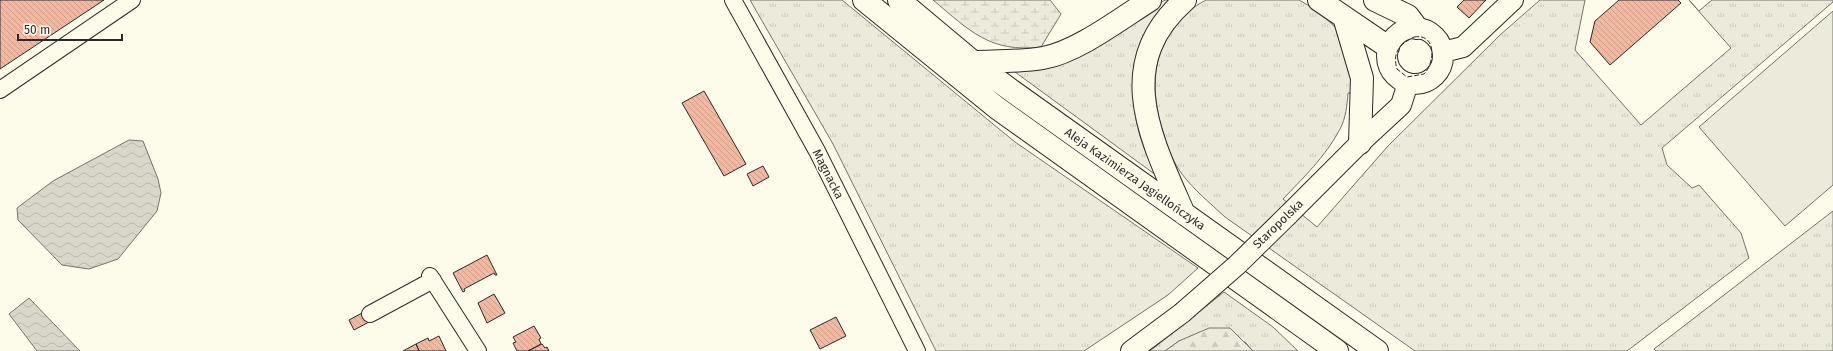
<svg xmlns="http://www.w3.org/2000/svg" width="1833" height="351" font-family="'Fira Sans',sans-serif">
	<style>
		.grass { fill: url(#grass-tufts); stroke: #74746e }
		.forest { fill: url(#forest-firs); stroke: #74746e }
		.wetland { fill: url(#wetland-marsh); stroke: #74746e }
		.pitch { fill: #ecebdb; stroke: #74746e }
		.water { fill: url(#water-waves); stroke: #74746e }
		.building { fill: url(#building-back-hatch); stroke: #2b2b2b }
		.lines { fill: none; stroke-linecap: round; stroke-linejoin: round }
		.minor-casing { stroke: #2b2b2b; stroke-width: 18 }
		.major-casing { stroke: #2b2b2b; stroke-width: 22 }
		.highway-casing { stroke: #2b2b2b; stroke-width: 24 }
		.minor { stroke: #fdfbea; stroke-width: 16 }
		.major { stroke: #fdfbea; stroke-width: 20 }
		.highway { stroke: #fdfbea; stroke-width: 22 }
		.major-bridge-casing { stroke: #2b2b2b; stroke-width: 22; stroke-linecap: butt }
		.major-bridge { stroke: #fdfbea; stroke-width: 20 }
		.fence { stroke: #2b2b2b; stroke-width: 1; stroke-dasharray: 5 2; stroke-linecap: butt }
		.labels { text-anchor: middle; stroke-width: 3; stroke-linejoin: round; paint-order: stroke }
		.street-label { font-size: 12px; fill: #2b2b2b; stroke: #fdfbea }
	</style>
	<defs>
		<pattern id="grass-tufts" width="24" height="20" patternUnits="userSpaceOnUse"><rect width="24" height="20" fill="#ecebdb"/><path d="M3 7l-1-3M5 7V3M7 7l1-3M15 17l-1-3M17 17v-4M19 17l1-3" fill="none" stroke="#cbcabc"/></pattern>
		<pattern id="forest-firs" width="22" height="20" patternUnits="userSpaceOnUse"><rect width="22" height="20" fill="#ecebdb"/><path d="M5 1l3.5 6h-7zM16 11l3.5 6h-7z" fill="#cbcabc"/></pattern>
		<pattern id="wetland-marsh" width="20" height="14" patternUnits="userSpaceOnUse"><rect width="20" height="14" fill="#ecebdb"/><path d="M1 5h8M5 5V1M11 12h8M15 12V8" fill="none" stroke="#cbcabc"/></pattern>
		<pattern id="water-waves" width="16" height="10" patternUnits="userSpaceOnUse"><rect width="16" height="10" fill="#d8d7c9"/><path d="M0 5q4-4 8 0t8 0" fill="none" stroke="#bab9ad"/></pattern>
		<pattern id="building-back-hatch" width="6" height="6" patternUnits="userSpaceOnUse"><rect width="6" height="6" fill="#f2b8a0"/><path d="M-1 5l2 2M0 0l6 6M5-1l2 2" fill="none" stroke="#d09e8a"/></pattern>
	</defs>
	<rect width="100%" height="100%" fill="#fdfbea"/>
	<path class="grass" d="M750 0H842L1015 142 1198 268 1168 295 1084 351H936L833 144Z
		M1165 0H1170C1129 40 1125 96 1144 148 1148 159 1155 169 1160 178L1004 64 1078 51Z
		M1206 0H1299L1318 11 1337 29 1352 74 1353 93H1348C1347 105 1346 118 1340 129 1326 156 1303 178 1283 199L1317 227 1388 146 1500 35 1540 0H1585L1575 50 1641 125 1731 48 1689 0 1699 11 1712 0H1833V2L1662 148 1667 165 1692 188 1699 185 1741 233 1749 258 1627 351H1415L1225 217C1210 203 1194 190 1182 174 1173 162 1168 149 1164 135 1146 83 1153 28 1206 0Z
		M1833 211V351H1656L1654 349Z
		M1224 292 1273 327 1298 351H1253L1245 342 1179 341 1165 351H1150Z"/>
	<path class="forest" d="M1209 328H1230L1253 351H1165L1179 341Z"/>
	<path class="wetland" d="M933 0H1050L1061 14 1041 47C990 53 970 31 933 0Z"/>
	<path class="pitch" d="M1833 11V185L1785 226 1699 127Z"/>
	<path class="water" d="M129 140 143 141 158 179 161 193 157 211 118 259 89 269 62 265 18 220 17 208 53 181Z
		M29 298 80 351H37L9 314Z"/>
	<path class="building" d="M0 0H104L0 69Z
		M1464 0H1486L1469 18 1457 7Z
		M1619 0H1678L1681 3 1610 65 1590 42 1595 21Z
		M704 91 746 164 724 176 682 103Z
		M763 166 769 177 753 186 747 174Z
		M487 255 497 275H495L494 273 464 289 465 291 463 292 453 273Z
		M494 294 505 313 487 323 478 303Z
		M364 312 369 322 354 330 349 320Z
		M836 317 846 336 820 349 810 330Z
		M534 326 541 338 539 339 541 344 528 351H517L513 343 516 342 513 337Z
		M439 336 446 351H419L416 344 428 338 429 341Z
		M416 344 419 351H403Z
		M542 344 545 348 547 347 549 351H528Z"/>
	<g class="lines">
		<defs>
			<path id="minor" d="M733 0 817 151 917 351
				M0 90 132 0
				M430 276 478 351
				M370 314 433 280"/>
			<path id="major" d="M1387 56a28 28 0 1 1 56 0a28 28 0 1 1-56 0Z
				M1443 52 1463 47 1513 0
				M1288 215 1360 143 1401 105 1408 83
				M1131 351 1182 313"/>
			<path id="highway" d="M864 0 997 108 1337 351
				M899 0 973 62 1012 91 1377 351
				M1319 0 1388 47
				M1375 0 1408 16 1417 28
				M1344 17 1362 78 1360 143
				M973 62C996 61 1020 62 1043 58 1077 52 1120 19 1150 0
				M1184 214C1152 140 1111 65 1185 0"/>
		</defs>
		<use href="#minor" class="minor-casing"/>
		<use href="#major" class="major-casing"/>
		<use href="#highway" class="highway-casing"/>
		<use href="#minor" class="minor"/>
		<use href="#major" class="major"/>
		<use href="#highway" class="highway"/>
		<defs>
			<path id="major-bridge" d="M1182 313 1237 265 1288 215"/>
		</defs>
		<use href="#major-bridge" class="major-bridge-casing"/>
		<use href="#major-bridge" class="major-bridge"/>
		<path class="fence" d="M1414 37C1437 33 1435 63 1424 74L1407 77 1397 69C1392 52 1400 44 1414 37Z"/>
	</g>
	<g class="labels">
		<g class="street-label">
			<text transform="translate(828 174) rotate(63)" y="4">Magnacka</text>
			<text transform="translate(1135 179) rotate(35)" y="4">Aleja Kazimierza Jagiellończyka</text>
			<text transform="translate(1278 224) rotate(-44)" y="4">Staropolska</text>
		</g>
	</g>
	<path d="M18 34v6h104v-6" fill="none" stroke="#2b2b2b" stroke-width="2"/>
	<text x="24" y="34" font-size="12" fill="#2b2b2b" stroke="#fdfbea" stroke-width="3" paint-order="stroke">50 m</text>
</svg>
